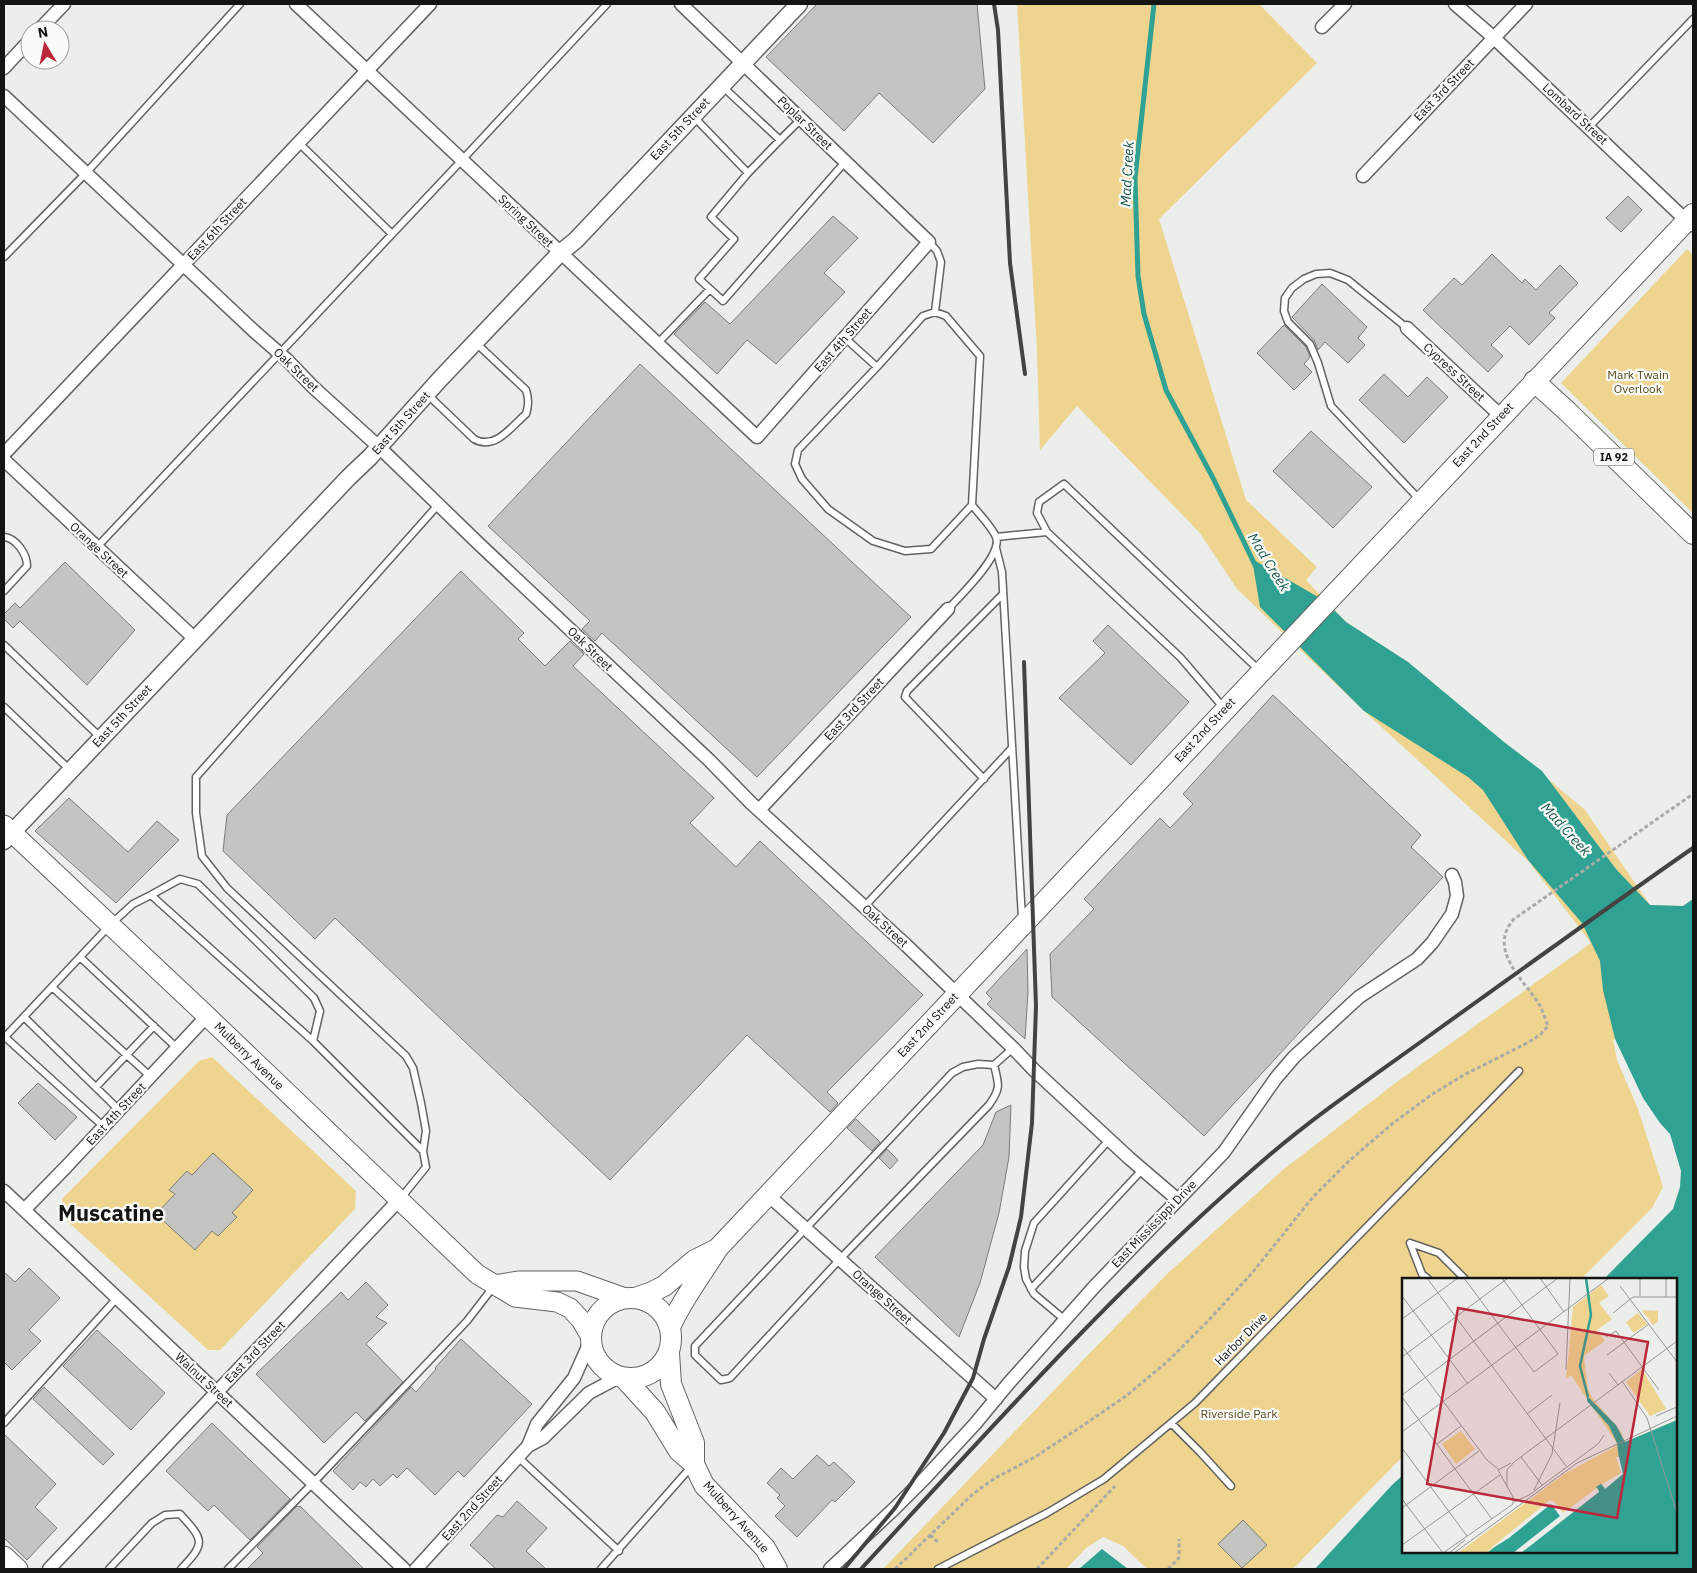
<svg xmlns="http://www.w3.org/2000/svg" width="1697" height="1573" font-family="'IBM Plex Sans',sans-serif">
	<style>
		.green { fill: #efd48f }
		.water { fill: #2fa293 }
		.pier { fill: #ebeeea }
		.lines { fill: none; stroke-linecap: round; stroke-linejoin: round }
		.stream { stroke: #2fa293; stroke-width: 5 }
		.building { fill: #c4c5c1; stroke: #7c7c78 }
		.service-casing { stroke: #626461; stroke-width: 9 }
		.minor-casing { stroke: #626461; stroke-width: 15 }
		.tertiary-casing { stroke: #626461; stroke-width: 19 }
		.secondary-casing { stroke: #626461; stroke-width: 21 }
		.primary-casing { stroke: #626461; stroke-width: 22 }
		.path { stroke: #a9aba8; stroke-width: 3; stroke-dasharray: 4 2.5; stroke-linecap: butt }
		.service { stroke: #fff; stroke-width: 6 }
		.minor { stroke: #fff; stroke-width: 12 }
		.tertiary { stroke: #fff; stroke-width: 16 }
		.secondary { stroke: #fff; stroke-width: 19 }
		.primary { stroke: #fff; stroke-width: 20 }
		.rail { stroke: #434342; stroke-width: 4 }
		.labels { text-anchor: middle; stroke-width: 4.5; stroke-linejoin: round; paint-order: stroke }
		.shield { fill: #f8fbf7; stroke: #585957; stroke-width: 1 }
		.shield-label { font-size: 11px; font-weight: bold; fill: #141413 }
		.street-label { font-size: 12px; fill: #141413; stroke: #f8fbf7 }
		.park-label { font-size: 12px; fill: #5a4a20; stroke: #f8fbf7 }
		.water-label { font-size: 14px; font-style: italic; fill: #19574e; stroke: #f8fbf7 }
		.town-label { font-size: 22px; font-weight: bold; fill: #141413; stroke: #f8fbf7 }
		.inset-river { fill: none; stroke: #2fa293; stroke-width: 2.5 }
		.inset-road { fill: none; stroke: #959794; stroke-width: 1 }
		.view { fill: #ba293b; fill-opacity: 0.15; stroke: #ba293b; stroke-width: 2.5 }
		.inset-edge { fill: none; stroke: #141413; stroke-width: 2.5 }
	</style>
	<rect width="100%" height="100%" fill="#ebeeea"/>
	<path class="green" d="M1017 4H1259L1317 63 1159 219 1246 500 1317 567 1306 580 1346 622 1408 662 1585 810 1650 905 1683 906 1693 899 1640 1108 1666 1187 1654 1210 1584 1279H1403V1460L1295 1569H883L1084 1359 1167 1274 1284 1169 1398 1081 1591 943 1528 861 1364 711 1237 589 1199 532 1077 406 1040 450 1037 351Z
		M1687 249 1693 255V513L1561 383Z
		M212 1057 356 1191 355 1209 220 1350H208L64 1218 62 1199 199 1061Z"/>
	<path class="water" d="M1252 559 1325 601 1346 622 1408 662 1504 742 1542 771 1616 869 1650 905 1683 906 1693 899V1569H1295L1403 1460V1552H1676V1279H1584L1654 1210 1666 1187 1640 1108 1620 1059 1603 990 1600 961 1582 923 1528 860 1483 790 1468 777 1364 711 1260 607Z
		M1103 1539 1144 1569H1069Z"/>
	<path class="pier" d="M1615 1039 1643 1098 1660 1123 1670 1134 1681 1171 1680 1187 1673 1209 1604 1279H1581L1652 1208 1663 1187 1638 1109 1617 1060 1613 1040Z
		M1401 1458H1403V1475L1392 1485 1315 1569H1293Z
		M1103 1537 1123 1546 1147 1569H1128L1102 1549 1079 1569H1066L1086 1548Z"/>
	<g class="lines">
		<path class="stream" d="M1154 4 1135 178 1138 276 1144 314 1166 390 1213 478 1255 565"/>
	</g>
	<path class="building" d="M817 4H977L985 89 933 143 879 93 844 131 766 57Z
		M1628 196 1642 210 1621 232 1606 218Z
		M833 216 858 238 824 273 845 292 776 364 747 340 717 374 674 334 705 302 730 324Z
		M1492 254 1522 283 1525 279 1536 290 1560 265 1578 283 1549 313 1555 318 1529 345 1510 326 1491 345 1503 356 1488 372 1423 310 1454 278 1462 285Z
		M1322 284 1367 327 1358 338 1365 345 1348 363 1325 342 1318 350 1314 340 1292 317Z
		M1284 325 1306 347 1310 357 1304 364 1312 372 1294 390 1257 353Z
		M640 364 911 617 757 777 602 633 595 641 582 629 590 621 488 526Z
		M1384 374 1408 397 1427 377 1448 397 1404 443 1359 400Z
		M1311 431 1372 487 1333 528 1273 471Z
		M65 562 135 630 87 685 20 621 13 628 4 619V614L15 603 20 608Z
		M461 571 524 633 518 639 545 666 570 641 584 654 573 666 714 798 690 823 736 867 760 841 923 995 827 1092 838 1103 830 1112 747 1035 610 1180 335 918 315 939 223 851 227 815Z
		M1108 625 1189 702 1131 765 1059 698 1105 653 1093 641Z
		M1273 695 1421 835 1411 847 1443 877 1204 1136 1052 997 1050 954 1094 909 1084 899 1160 818 1170 828 1193 804 1183 794Z
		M69 798 128 852 157 821 179 840 116 903 35 831Z
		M1027 949 1028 992 1025 1039 987 1004 992 999 986 993Z
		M38 1083 77 1117 55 1140 18 1103Z
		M1011 1105 1009 1157 999 1213 980 1283 959 1337 875 1257 983 1145 996 1112Z
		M856 1119 880 1142 872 1151 847 1128Z
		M887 1149 898 1160 890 1169 879 1158Z
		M213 1153 253 1190 232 1213 237 1217 218 1236 212 1231 195 1250 156 1214 175 1194 169 1190 187 1171 192 1175Z
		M29 1268 60 1298 29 1330 41 1341 12 1370 4 1362V1272L15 1282Z
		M366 1282 388 1305 376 1317 387 1323 366 1344 403 1382 365 1421 356 1412 324 1443 256 1374 341 1292 348 1300Z
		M97 1330 165 1393 131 1430 63 1366Z
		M461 1339 532 1404 464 1477 458 1471 435 1495 407 1468 397 1478 393 1474 380 1486 373 1479 366 1487 360 1482 353 1490 333 1471 411 1387 416 1392 436 1369 435 1368Z
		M44 1387 114 1454 103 1465 33 1399Z
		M212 1423 290 1499 250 1540 214 1505 208 1511 166 1471Z
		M4 1434 56 1484 35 1507 57 1528 27 1560 4 1538Z
		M817 1455 829 1466 834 1462 855 1482 835 1502 832 1500 797 1537 775 1516 785 1506 777 1498 780 1495 767 1483 781 1468 793 1479Z
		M517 1501 547 1528 526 1551 546 1569H496L470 1545 497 1515 503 1517Z
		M297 1506 299 1507 300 1506 364 1569H247L263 1553 257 1547Z
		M1243 1520 1267 1545 1242 1568 1218 1544Z"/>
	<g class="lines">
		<defs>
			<path id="service" d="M693 116 748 173 780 140 722 86
				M1589 127 1693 19
				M780 140 801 119
				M299 143 392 234
				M929 242 937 251 941 262 935 312
				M4 257 86 173 240 4
				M710 289 699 279 734 239 711 217 748 173
				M1407 328 1348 280 1330 273 1316 274 1304 279 1292 288 1285 298 1284 311 1288 322 1310 344 1318 363 1331 406 1420 500
				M845 338 877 367 923 316 935 312 946 316 980 356 972 505 931 549 905 551 873 541 828 509 802 479 795 464 798 450 877 367
				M657 344 710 289 723 301 845 162
				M428 395 474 439C495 451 512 426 526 414 529 405 529 399 526 390L476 343
				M4 537C16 538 27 554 27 566L4 591
				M996 537 1047 532
				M97 547 462 160 607 4
				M996 548 1002 572 1022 918
				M948 609C960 596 1003 555 996 537 992 527 979 514 972 505
				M4 645 100 737
				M4 707 70 770
				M1223 707 1180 657 1047 532 1037 513 1039 502 1064 484 1260 671
				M984 779 905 697 907 691 1003 594
				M151 895 180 879 198 884 314 998 320 1011 313 1041
				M864 907 1011 749
				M80 957 177 1048
				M52 987 151 1077
				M24 1017 119 1110
				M5 1037 104 1127
				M4 1038 110 925 133 904 151 895 313 1041 423 1151
				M978 1064 994 1065C999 1085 1001 1088 989 1105L840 1259 730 1378 721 1380 695 1355V1346L952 1073 963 1067Z
				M994 1065 1013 1048
				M96 1087 154 1026
				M401 1198 426 1167 423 1151 426 1131 421 1103 413 1068 406 1056 227 888 202 856 196 813V777L438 505
				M1410 1243 1439 1253 1465 1279
				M1410 1243 1422 1274 1428 1279
				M1031 1289 1142 1170
				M1065 1320 1034 1294 1026 1279 1024 1267 1025 1251 1034 1223 1109 1140
				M4 1423 117 1298
				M1171 1423 1200 1452 1231 1486
				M518 1457 619 1551
				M109 1569 152 1523 165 1515 180 1514C204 1540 206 1543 181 1569
				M228 1569 313 1483 467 1321 494 1286
				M601 1569 691 1467
				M938 1569 1047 1513 1104 1479 1195 1403 1519 1071"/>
			<path id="minor" d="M296 4 757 437 929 242 681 4
				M1455 4 1493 37 1691 225
				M1322 27 1345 4
				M39 30 64 4
				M4 68 30 40
				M4 96 255 332 287 360 313 387 379 447 479 544 709 760 751 803 906 945 1013 1048 1034 1070 1129 1158 1178 1200
				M1363 176 1526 4
				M1407 328 1501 416
				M4 454 430 4
				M4 460 195 639
				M759 810 948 609
				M4 1191 404 1569
				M768 1195 996 1399
				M24 1210 66 1167 207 1016
				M528 1446 543 1438 589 1393 619 1377
				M49 1569 399 1200
				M416 1569 528 1446 537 1424 574 1378 590 1342
				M830 1569 895 1508 925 1478 975 1424 1008 1384 1095 1286 1224 1152 1276 1078 1294 1057 1359 997 1417 959 1432 943 1452 914 1457 896 1455 882 1452 875"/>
			<path id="tertiary" d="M4 841 349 477 370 457 441 378 560 253 576 240 799 4"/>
			<path id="secondary" d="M4 825 207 1016 477 1274 515 1297 557 1302 570 1308 581 1320 590 1335
				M494 1285 518 1281H577L625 1298
				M4 1556 18 1569"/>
			<path id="primary" d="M1534 381 1568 412 1693 534
				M591 1338a40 40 0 1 1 80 0a40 40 0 1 1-80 0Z
				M635 1298 652 1292 664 1286 695 1260 717 1249
				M670 1327C683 1298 702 1274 718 1248L1693 214
				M669 1353 671 1384 694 1443V1464
				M625 1379 655 1412 679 1451 694 1464 704 1485 765 1548 777 1569"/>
		</defs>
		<use href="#service" class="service-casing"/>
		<use href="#minor" class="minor-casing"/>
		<use href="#tertiary" class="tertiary-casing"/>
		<use href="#secondary" class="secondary-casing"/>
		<use href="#primary" class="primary-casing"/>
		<path class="path" d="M930 1535 938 1542
			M895 1569 974 1493 997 1477 1035 1457 1082 1426 1126 1396 1168 1361 1208 1321 1252 1273 1313 1197 1349 1161 1392 1124 1431 1095 1462 1076 1529 1042 1541 1034 1548 1026C1545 1019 1543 1011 1539 1004 1523 979 1487 949 1514 919L1693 794
			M1037 1569 1115 1486
			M1168 1569 1179 1558V1539"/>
		<use href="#service" class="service"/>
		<use href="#minor" class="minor"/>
		<use href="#tertiary" class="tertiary"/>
		<use href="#secondary" class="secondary"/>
		<use href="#primary" class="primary"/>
		<path class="rail" d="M994 4 998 30 1010 263 1025 374
			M844 1569 895 1508 944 1433 973 1378 984 1339 1009 1267 1021 1217 1032 1123 1036 1006 1024 662
			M861 1569C991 1428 1120 1283 1266 1158 1321 1111 1381 1071 1440 1028 1524 968 1608 907 1693 848"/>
	</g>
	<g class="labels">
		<rect class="shield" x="1594" y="448.5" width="40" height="17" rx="4"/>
		<g class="shield-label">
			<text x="1614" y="461">IA 92</text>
		</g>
		<g class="street-label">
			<text transform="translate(1444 90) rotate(-46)" y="4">East 3rd Street</text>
			<text transform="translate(1575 114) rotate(43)" y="4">Lombard Street</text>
			<text transform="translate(805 123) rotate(44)" y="4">Poplar Street</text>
			<text transform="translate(680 129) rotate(-47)" y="4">East 5th Street</text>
			<text transform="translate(526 221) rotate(43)" y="4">Spring Street</text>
			<text transform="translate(217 229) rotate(-47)" y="4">East 6th Street</text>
			<text transform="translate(843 340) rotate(-49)" y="4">East 4th Street</text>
			<text transform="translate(296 370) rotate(44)" y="4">Oak Street</text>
			<text transform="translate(1454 372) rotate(43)" y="4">Cypress Street</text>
			<text transform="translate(401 423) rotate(-48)" y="4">East 5th Street</text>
			<text transform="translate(1483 435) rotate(-47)" y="4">East 2nd Street</text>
			<text transform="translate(99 550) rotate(43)" y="4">Orange Street</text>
			<text transform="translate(590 649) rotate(44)" y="4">Oak Street</text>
			<text transform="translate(854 709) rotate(-47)" y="4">East 3rd Street</text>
			<text transform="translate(122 716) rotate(-47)" y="4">East 5th Street</text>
			<text transform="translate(1205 730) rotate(-47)" y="4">East 2nd Street</text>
			<text transform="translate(885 926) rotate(42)" y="4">Oak Street</text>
			<text transform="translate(928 1025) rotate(-47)" y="4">East 2nd Street</text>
			<text transform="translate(249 1056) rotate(44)" y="4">Mulberry Avenue</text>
			<text transform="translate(116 1114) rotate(-47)" y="4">East 4th Street</text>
			<text transform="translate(1154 1224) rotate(-46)" y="4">East Mississippi Drive</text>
			<text transform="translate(882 1297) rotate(42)" y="4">Orange Street</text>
			<text transform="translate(1241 1339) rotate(-45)" y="4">Harbor Drive</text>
			<text transform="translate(255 1352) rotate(-46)" y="4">East 3rd Street</text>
			<text transform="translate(204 1380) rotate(43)" y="4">Walnut Street</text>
			<text transform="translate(472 1508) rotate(-48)" y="4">East 2nd Street</text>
			<text transform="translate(736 1517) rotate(48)" y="4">Mulberry Avenue</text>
		</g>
		<g class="park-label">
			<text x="1638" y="379">Mark Twain<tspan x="1638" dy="14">Overlook</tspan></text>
			<text x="1239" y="1418">Riverside Park</text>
		</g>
		<g class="water-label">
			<text transform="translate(1127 174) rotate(-87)" y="5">Mad Creek</text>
			<text transform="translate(1269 562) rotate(58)" y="5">Mad Creek</text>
			<text transform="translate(1566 829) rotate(48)" y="5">Mad Creek</text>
		</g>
		<g class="town-label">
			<text x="111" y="1221">Muscatine</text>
		</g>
	</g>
	<g transform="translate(1402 1278)">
		<rect width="275" height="275" fill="#ebeeea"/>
		<path d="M199 7 207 18 197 25 210 41 195 52 203 63 182 78 186 111 191 121 218 152 223 164 275 142 219 196 162 238 85 275H56L162 196 216 167 169 97 164 101 171 29ZM240 32 256 33V44L251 47ZM236 35 245 46 232 55 224 44ZM240 91 264 131 248 138 224 104ZM59 153 73 171 54 186 40 166Z" fill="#efd48f"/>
		<path d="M185 118 214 147 223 164 275 142V275H85L149 224 159 237 197 213 194 209 199 206 202 209 219 196 215 165 207 148 185 123Z" fill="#2fa293"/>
		<path d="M214 179H217L221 196 203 211 200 206 219 195ZM195 210 197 214 119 275H111L158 238 149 226 107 260 83 275 148 222 153 224 161 235Z" fill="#ebeeea"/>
		<path class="inset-river" d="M184 0 189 37 178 88 186 119"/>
		<path class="inset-road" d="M25 0 164 188M62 0 132 94 156 76 100 0M138 0 162 34M218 8 275 84M0 18 66 106M238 18V0M264 19V0M211 35 231 19H275M0 41 56 0M204 59 214 53 257 112M0 68 85 182 96 191M205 77 247 46M0 79 106 0M164 92 168 0M207 95 216 107M220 103 245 140 275 235M0 117 156 0M0 119 90 241M125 136 150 117M254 138 275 129M0 154 207 0M35 166 59 148M0 170 65 258M119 179 140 207M105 208V192L112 184 275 63M132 212 150 176 158 125M0 221 41 275M112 224 127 217 196 166 202 157M0 230 77 173M0 267 98 197M41 275 111 226V219L96 192 109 185M47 275 63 262M52 275 175 185 275 138"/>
		<path class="view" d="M56 30 246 64 215 240 25 206Z"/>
		<rect width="275" height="275" class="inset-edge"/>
	</g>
	<rect width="1697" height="1573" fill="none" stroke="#141413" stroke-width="10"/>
	<g transform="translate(45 45) rotate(350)"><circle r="24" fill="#f8fbf7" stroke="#9d9f9c"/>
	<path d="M0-4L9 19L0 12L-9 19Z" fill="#ba293b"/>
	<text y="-8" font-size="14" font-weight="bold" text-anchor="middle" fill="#141413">N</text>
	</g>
</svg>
